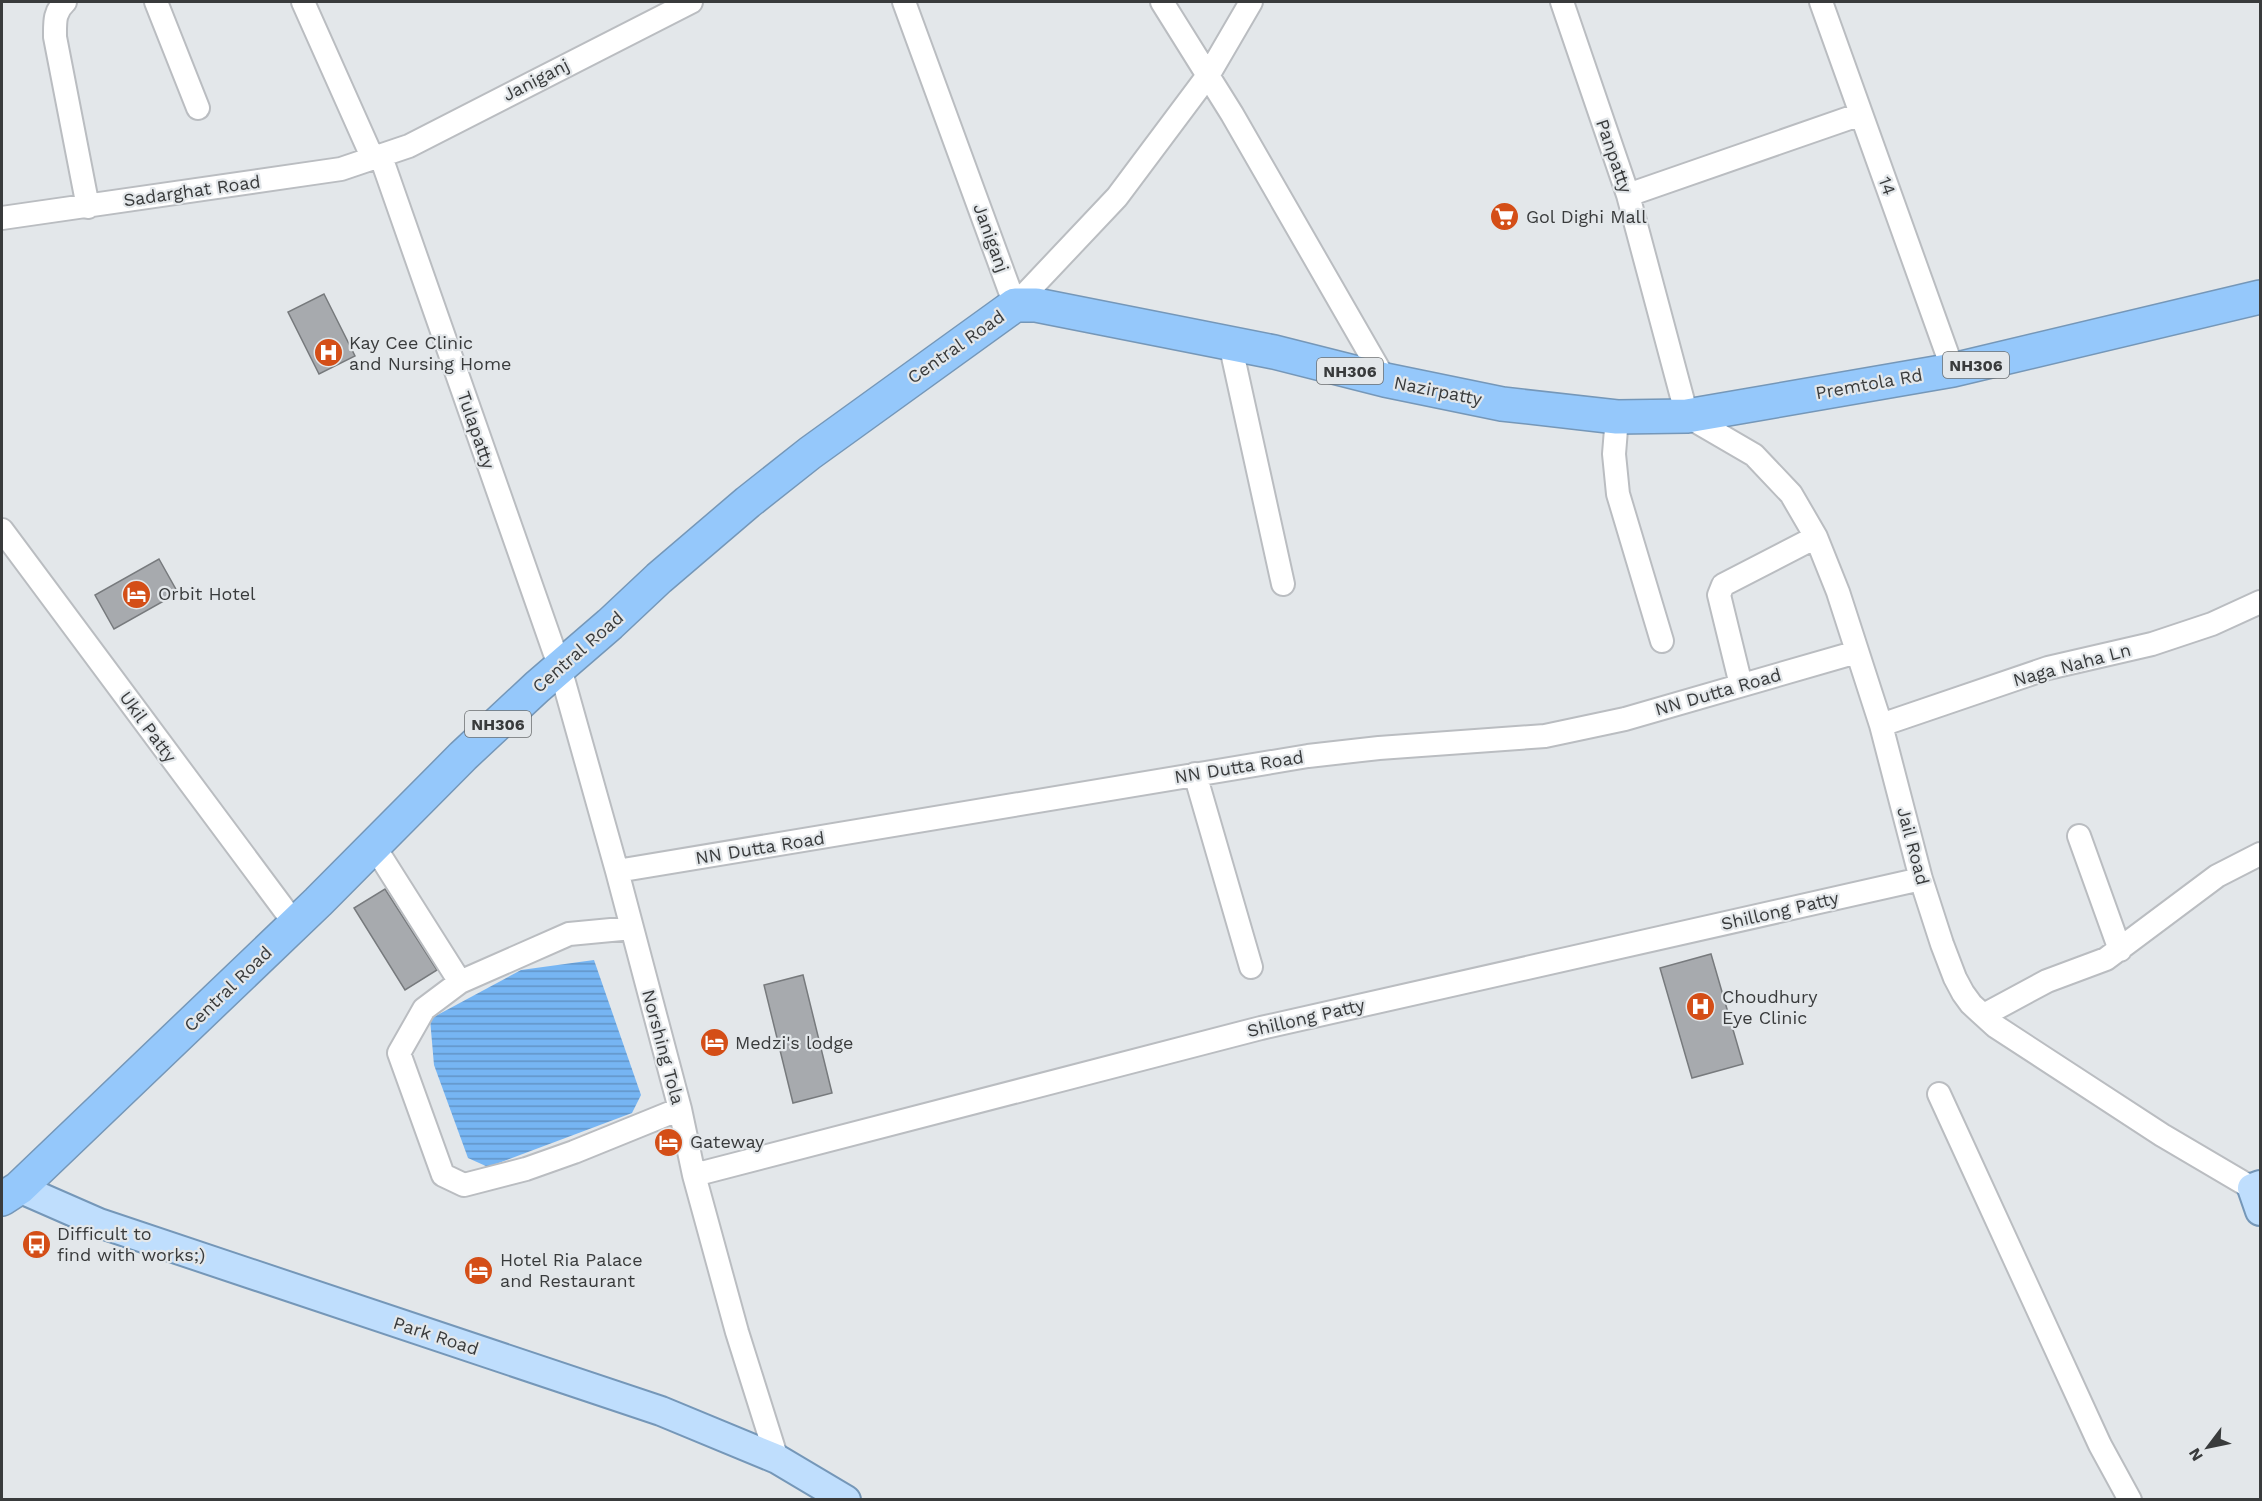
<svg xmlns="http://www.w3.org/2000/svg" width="2262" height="1501" font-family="'Work Sans',sans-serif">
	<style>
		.water { fill: url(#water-rules) }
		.building { fill: #a7aaae; stroke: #777a7d; stroke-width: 1.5 }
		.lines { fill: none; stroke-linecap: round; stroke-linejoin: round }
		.minor-casing { stroke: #babdc1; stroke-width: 26 }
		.major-casing { stroke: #7597b8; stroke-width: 32 }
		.highway-casing { stroke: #7597b8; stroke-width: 36 }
		.minor { stroke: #fff; stroke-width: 22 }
		.major { stroke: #bfdefd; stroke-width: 28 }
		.highway { stroke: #95c8fb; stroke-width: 33 }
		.labels { text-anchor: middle; stroke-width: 4.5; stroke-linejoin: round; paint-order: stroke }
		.shield { fill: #e3e7ea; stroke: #6c6f70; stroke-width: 1.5 }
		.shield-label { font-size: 16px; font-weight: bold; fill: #393b3c }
		.street-label { font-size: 18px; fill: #393b3c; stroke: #e3e7ea }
		.poi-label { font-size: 18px; fill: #393b3c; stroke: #e3e7ea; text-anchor: start }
	</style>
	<defs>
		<pattern id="water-rules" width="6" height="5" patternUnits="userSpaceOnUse" patternTransform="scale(1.5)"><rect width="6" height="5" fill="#76b5f3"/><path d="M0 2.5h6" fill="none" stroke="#6294c6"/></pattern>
	</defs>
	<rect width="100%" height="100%" fill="#e3e7ea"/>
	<path class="water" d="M594 960 641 1095 632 1113 488 1167 468 1158 434 1065 430 1019 521 970Z"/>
	<path class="building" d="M324 294 355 356 319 374 288 312Z
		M159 559 178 593 114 629 95 595Z
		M385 889 437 970 405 990 354 908Z
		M1711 954 1743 1064 1692 1078 1660 968Z
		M803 975 832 1093 793 1103 764 985Z"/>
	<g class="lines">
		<defs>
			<path id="minor" d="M65 2C54 12 55 22 55 37L88 207
				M156 2 198 108
				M303 2 373 159
				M904 2 1015 305 1117 197 1209 74 1251 2
				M1162 2 1232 114 1385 380
				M1562 2 1628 195 1687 416 1754 455 1791 494 1816 537 1838 592 1881 725 1921 879 1942 944 1955 978 1963 993 1971 1004 1995 1026 2162 1135 2252 1188
				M1821 2 1953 370
				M381 157 560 668 617 871 680 1109 694 1175 737 1332 777 1459
				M1628 195 1861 114
				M2 218 341 169 409 146 691 2
				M1230 343 1283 584
				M1617 417 1614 454 1618 494 1662 641
				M2 530 295 924
				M1741 685 1719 595 1723 585 1816 537
				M1881 725 2048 668 2152 644 2212 624 2260 602
				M1195 774 1251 967
				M2079 836 2120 950
				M374 846 460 982
				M617 871 1308 756 1379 748 1545 736 1625 719 1857 652
				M632 928 569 934 460 982 424 1009 399 1053 443 1175 464 1185 526 1169 574 1152 680 1109
				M1984 1015 2047 981 2106 959 2217 876 2260 854
				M1939 1094 2100 1445 2130 1500
				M694 1175 1261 1028 1921 879"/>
			<path id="major" d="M2260 1185 2252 1188 2260 1211
				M19 1188 99 1223 661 1411 777 1459 846 1500"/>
			<path id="highway" d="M2 1199 19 1188 318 902 463 756 537 687 610 624 659 578 748 502 810 453 1015 305H1036L1274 352 1385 380 1502 404 1617 417 1687 416 1953 370 2260 297"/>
		</defs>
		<use href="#minor" class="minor-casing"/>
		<use href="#major" class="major-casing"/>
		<use href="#highway" class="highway-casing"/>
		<use href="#minor" class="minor"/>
		<use href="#major" class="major"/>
		<use href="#highway" class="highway"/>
	</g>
	<defs>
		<symbol id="supermarket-disc" viewBox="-11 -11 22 22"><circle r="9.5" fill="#d44e17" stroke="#e3e7ea"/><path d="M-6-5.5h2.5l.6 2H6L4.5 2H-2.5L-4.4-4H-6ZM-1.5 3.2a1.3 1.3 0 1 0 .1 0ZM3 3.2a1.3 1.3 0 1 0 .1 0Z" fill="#fff"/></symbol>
		<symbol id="hospital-disc" viewBox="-11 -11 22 22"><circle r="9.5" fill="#d44e17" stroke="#e3e7ea"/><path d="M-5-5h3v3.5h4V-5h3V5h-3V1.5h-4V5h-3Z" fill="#fff"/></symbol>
		<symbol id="hotel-disc" viewBox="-11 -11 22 22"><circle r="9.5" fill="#d44e17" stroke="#e3e7ea"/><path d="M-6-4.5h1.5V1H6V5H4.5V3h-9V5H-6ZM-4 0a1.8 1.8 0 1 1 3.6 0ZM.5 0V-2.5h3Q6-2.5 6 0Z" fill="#fff"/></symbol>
		<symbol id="bus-disc" viewBox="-11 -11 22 22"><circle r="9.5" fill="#d44e17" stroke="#e3e7ea"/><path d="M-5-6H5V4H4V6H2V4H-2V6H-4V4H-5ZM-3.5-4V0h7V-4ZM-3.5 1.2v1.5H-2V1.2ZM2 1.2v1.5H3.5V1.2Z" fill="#fff"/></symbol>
	</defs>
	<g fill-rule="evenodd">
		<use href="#supermarket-disc" x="1488" y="200" width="33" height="33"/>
		<use href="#hospital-disc" x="312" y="336" width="33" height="33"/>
		<use href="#hotel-disc" x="120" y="578" width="33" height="33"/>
		<use href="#hospital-disc" x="1684" y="990" width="33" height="33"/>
		<use href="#hotel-disc" x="698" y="1026" width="33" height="33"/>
		<use href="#hotel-disc" x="652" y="1126" width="33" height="33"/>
		<use href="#bus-disc" x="20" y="1228" width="33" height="33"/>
		<use href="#hotel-disc" x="462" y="1254" width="33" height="33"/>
	</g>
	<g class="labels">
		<g class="shield">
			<rect x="1943" y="352" width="66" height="26" rx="4.5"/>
			<rect x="1317" y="358" width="66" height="26" rx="4.5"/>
			<rect x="465" y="711" width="66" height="26" rx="4.5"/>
		</g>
		<g class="shield-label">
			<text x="1976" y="371">NH306</text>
			<text x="1350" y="377">NH306</text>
			<text x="498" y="730">NH306</text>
		</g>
		<g class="street-label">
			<text transform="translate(536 80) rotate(-27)" y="6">Janiganj</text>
			<text transform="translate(1614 156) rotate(71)" y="6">Panpatty</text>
			<text transform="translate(1887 186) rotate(70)" y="6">14</text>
			<text transform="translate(192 191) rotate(-8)" y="6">Sadarghat Road</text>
			<text transform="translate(991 238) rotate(70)" y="6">Janiganj</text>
			<text transform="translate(956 347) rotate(-35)" y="6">Central Road</text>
			<text transform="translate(1869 384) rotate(-10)" y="6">Premtola Rd</text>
			<text transform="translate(1438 391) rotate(11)" y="6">Nazirpatty</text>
			<text transform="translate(476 430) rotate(71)" y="6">Tulapatty</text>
			<text transform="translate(578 652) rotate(-41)" y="6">Central Road</text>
			<text transform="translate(2072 665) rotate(-15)" y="6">Naga Naha Ln</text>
			<text transform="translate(1718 692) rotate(-16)" y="6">NN Dutta Road</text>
			<text transform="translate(148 727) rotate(54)" y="6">Ukil Patty</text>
			<text transform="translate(1239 767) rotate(-9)" y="6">NN Dutta Road</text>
			<text transform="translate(1913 846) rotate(75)" y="6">Jail Road</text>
			<text transform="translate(760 848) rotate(-9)" y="6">NN Dutta Road</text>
			<text transform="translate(1780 911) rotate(-13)" y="6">Shillong Patty</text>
			<text transform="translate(228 989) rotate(-44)" y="6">Central Road</text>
			<text transform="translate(1306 1018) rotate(-13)" y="6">Shillong Patty</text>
			<text transform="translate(663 1047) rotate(75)" y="6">Norshing Tola</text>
			<text transform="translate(436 1336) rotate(18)" y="6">Park Road</text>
		</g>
		<g class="poi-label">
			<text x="1526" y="223">Gol Dighi Mall</text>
			<text x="349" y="349">Kay Cee Clinic<tspan x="349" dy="21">and Nursing Home</tspan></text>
			<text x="158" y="600">Orbit Hotel</text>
			<text x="1722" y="1003">Choudhury<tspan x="1722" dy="21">Eye Clinic</tspan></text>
			<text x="735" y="1049">Medzi's lodge</text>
			<text x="690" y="1148">Gateway</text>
			<text x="57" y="1240">Difficult to<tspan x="57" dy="21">find with works;)</tspan></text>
			<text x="500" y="1266">Hotel Ria Palace<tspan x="500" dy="21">and Restaurant</tspan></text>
		</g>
	</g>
	<rect width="2262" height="1501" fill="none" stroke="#393b3c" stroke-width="6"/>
	<g transform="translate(2208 1447) rotate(238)" stroke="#e3e7ea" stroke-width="4.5" paint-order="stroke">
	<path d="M0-4.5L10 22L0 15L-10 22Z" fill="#393b3c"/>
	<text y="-9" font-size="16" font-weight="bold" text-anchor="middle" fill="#393b3c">N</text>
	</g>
</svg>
